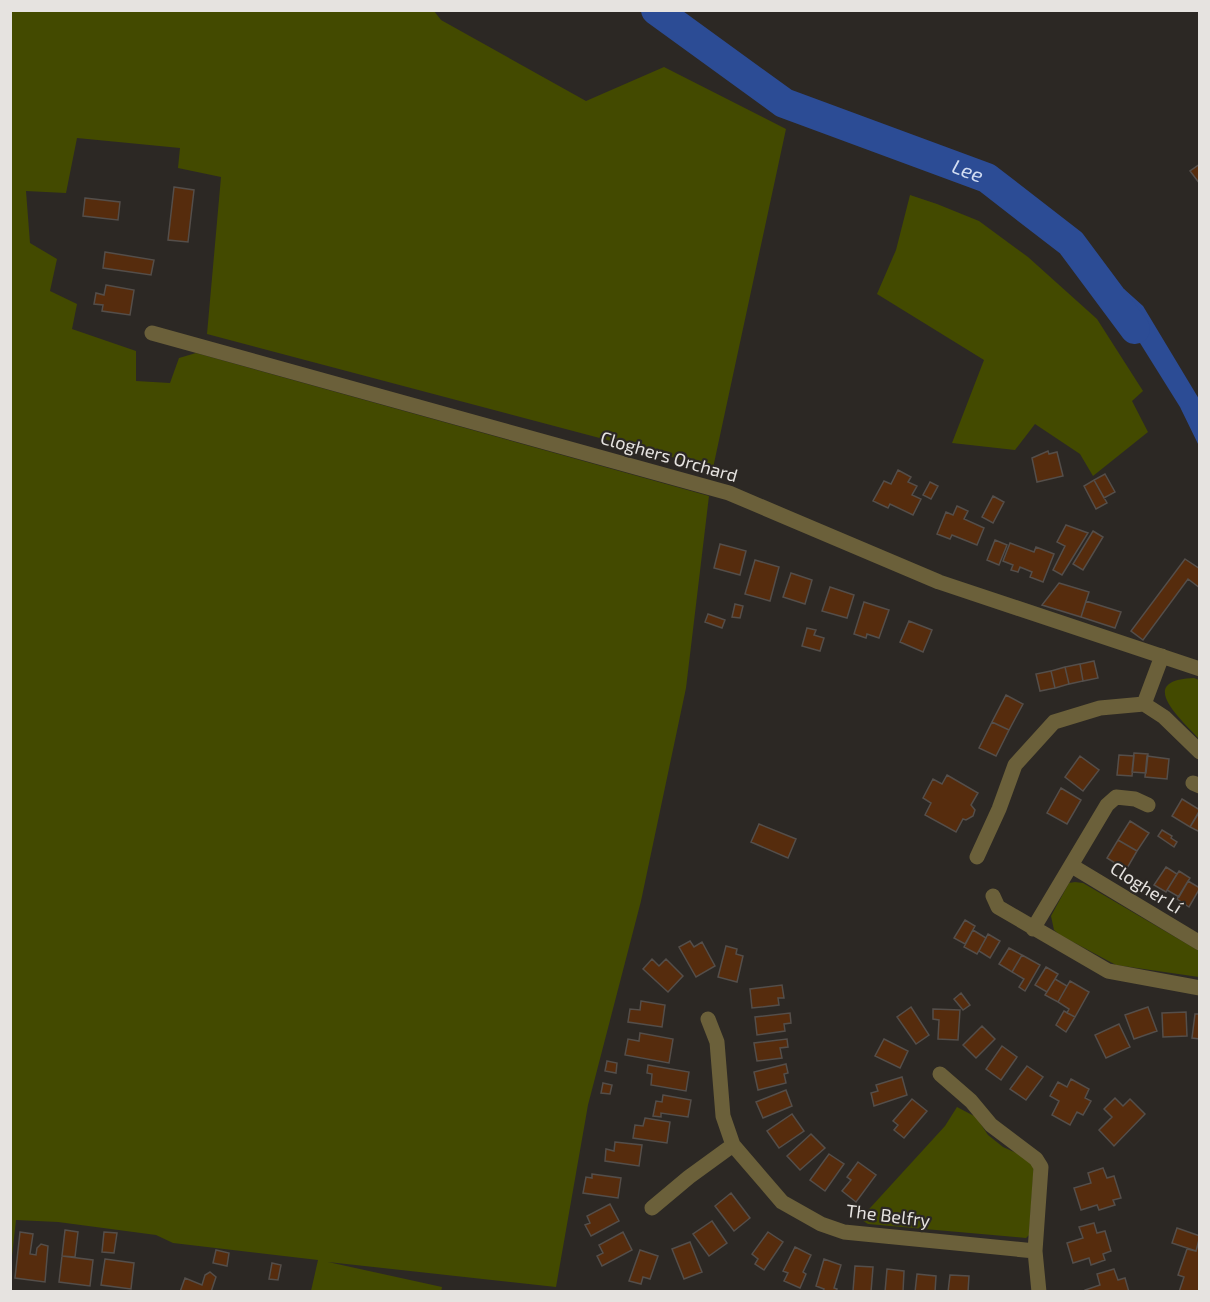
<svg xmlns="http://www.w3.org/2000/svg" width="1210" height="1302" font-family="'Exo 2',sans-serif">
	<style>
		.green { fill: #434a00 }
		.water { fill: #2c4c95 }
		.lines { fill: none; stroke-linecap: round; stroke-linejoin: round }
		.river { stroke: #2c4c95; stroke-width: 30 }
		.building { fill: #562c0d; stroke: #544e4a; stroke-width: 1.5 }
		.minor { stroke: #6b603a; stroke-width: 15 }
		.labels { text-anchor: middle; stroke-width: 4.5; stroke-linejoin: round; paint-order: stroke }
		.street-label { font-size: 18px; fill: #e6e3e0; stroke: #2c2824 }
		.water-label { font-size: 20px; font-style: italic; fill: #d2ddf2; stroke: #2c2824 }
	</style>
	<rect width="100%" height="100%" fill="#2c2824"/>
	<path class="green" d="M11 10 434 11 441 20 586 101 664 67 786 129 713 468 207 334 221 177 178 168 180 148 77 138 66 193 26 191 30 243 57 259 50 291 77 304 72 329 136 351V381L170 383 179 358 196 353 709 496 686 688 641 901 588 1105 556 1287 328 1262 442 1287 441 1292 311 1291 318 1260 173 1243 156 1235 58 1222 16 1220 11 1265Z
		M910 195 937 204 979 221 1028 257 1097 319 1143 391 1132 401 1148 432 1093 476 1080 454 1035 424 1015 450 952 443 984 360 877 294 896 250Z
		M1194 678 1199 680V739C1181 719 1135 680 1194 678Z
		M1075 882 1083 883 1199 951V977L1116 965 1060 935 1054 930 1051 916 1069 883Z
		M957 1107 976 1117 988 1135 1003 1147 1021 1155 1034 1164 1029 1235 1026 1238 868 1224 860 1219 945 1126Z"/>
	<path class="water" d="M1124 289 1143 306 1199 399V446L1180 407 1140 343 1105 301Z"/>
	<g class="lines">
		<path class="river" id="s1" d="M656 10 784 103 987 178 1071 243 1135 329"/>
	</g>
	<path class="building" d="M1200 164V184L1190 171Z
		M174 187 194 190 188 242 168 240Z
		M85 198 120 202 118 220 83 216Z
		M105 252 154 260 151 275 103 268Z
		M106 285 134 290 130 315 102 311 103 305 94 304 96 293 104 295Z
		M1048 451 1049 454 1057 452 1063 476 1037 482 1032 458Z
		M898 470 911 477 908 482 917 486 912 495 921 499 913 515 890 504 888 508 873 501 884 481 891 484Z
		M1105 474 1115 492 1104 498 1094 480Z
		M1094 480 1107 503 1096 509 1084 486Z
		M930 482 938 486 931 499 923 495Z
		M993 496 1004 502 993 523 982 517Z
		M957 506 968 511 964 519 984 528 977 545 952 535 950 539 937 534 946 512 953 515Z
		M1066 525 1088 533 1062 575 1053 570 1065 546 1057 542Z
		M1093 531 1103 537 1083 570 1073 564Z
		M995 540 1007 545 999 565 987 560Z
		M1010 543 1034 552 1036 547 1054 554 1043 582 1030 577 1032 572 1020 567 1018 572 1011 570 1013 565 1003 561Z
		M720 544 746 551 740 575 714 568Z
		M1185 559 1200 569V588L1188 579 1143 640 1131 631Z
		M755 560 779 567 770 601 745 594Z
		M791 573 812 580 805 604 783 597Z
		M1059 583 1089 592 1081 617 1042 605Z
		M830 587 854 595 847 618 822 611Z
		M1086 601 1121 612 1115 628 1081 617Z
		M864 602 889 610 879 638 867 634 866 638 854 634Z
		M735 604 743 606 740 618 732 617Z
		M708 614 725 620 722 628 705 622Z
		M909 621 932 630 923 652 900 642Z
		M807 628 816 630 814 635 824 638 820 651 802 646Z
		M1094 661 1098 678 1083 681 1080 664Z
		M1080 664 1083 681 1069 684 1065 667Z
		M1065 667 1069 684 1055 688 1051 671Z
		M1051 671 1055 688 1040 691 1036 674Z
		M1006 695 1023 704 1009 730 992 722Z
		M992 722 1009 730 996 756 979 748Z
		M1134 753 1148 754 1146 773 1132 772Z
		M1119 755 1134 756 1132 776 1117 775Z
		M1080 756 1099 770 1083 791 1065 777Z
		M1147 756 1169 759 1167 779 1145 777Z
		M947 775 978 793 971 805 975 810 973 816 966 820 963 819 956 832 925 815 931 803 923 798 933 779 942 784Z
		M1061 788 1081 800 1067 824 1047 813Z
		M1182 799 1200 810 1190 827 1172 816Z
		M1200 811V832L1190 827Z
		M1130 821 1149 833 1137 851 1118 840Z
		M759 824 796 839 788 858 751 842Z
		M1162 830 1172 836 1171 838 1177 842 1174 847 1158 836Z
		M1118 840 1137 851 1126 870 1107 858Z
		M1166 867 1177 874 1166 892 1154 885Z
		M1179 871 1190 878 1179 897 1167 890Z
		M1188 881 1200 888 1189 907 1177 899Z
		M965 920 975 926 965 944 954 938Z
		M973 930 986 938 977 954 964 947Z
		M988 934 1000 941 990 958 979 951Z
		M690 941 694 947 702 942 715 966 696 977 679 947Z
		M726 946 737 949 736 954 743 956 737 982 718 977Z
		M1009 948 1022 955 1012 972 999 964Z
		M1022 955 1040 965 1025 991 1019 987 1024 979 1012 972Z
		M652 959 659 966 666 959 683 976 668 992 643 969Z
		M1046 967 1058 974 1047 992 1035 985Z
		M1055 979 1067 986 1058 1002 1045 995Z
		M1070 981 1089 992 1075 1017 1067 1013 1069 1009 1058 1002Z
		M782 985 784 998H778L779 1005 752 1008 750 989Z
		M961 993 970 1005 963 1010 954 999Z
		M641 1001 665 1005 662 1027 628 1022 630 1009 640 1010Z
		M911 1007 929 1035 916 1044 897 1017Z
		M1148 1007 1157 1031 1134 1039 1125 1015Z
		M933 1009 960 1010 958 1040 938 1039 939 1020 933 1019Z
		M1064 1011 1075 1017 1066 1032 1056 1025Z
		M1186 1012 1187 1036 1163 1037 1162 1013Z
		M790 1013 791 1023 784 1024 785 1031 757 1035 755 1017Z
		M1195 1014H1200V1039L1192 1038Z
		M1119 1024 1130 1047 1106 1058 1095 1035Z
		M982 1026 995 1039 976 1058 963 1045Z
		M640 1033 673 1039 669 1063 625 1055 628 1039 639 1041Z
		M787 1039 788 1047 780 1048 782 1058 757 1061 754 1043Z
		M884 1039 908 1051 900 1068 875 1056Z
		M1002 1046 1017 1057 1001 1080 986 1069Z
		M607 1061 617 1063 616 1073 605 1071Z
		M786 1064 788 1073 784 1074 786 1083 758 1090 754 1072Z
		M648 1065 689 1072 686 1091 651 1085 652 1074 647 1073Z
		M1027 1066 1043 1077 1026 1100 1010 1089Z
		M902 1077 907 1095 874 1106 871 1093 878 1091 876 1085Z
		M1071 1079 1089 1089 1085 1098 1091 1101 1083 1115 1077 1112 1070 1125 1052 1115 1059 1101 1050 1096 1058 1082 1067 1087Z
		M603 1083 612 1085 610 1094 601 1093Z
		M786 1090 792 1106 763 1118 756 1102Z
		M663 1095 691 1100 688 1117 661 1113V1117L653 1116 656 1101 662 1102Z
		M1115 1098 1123 1106 1130 1099 1145 1114 1114 1146 1099 1130 1112 1117 1104 1109Z
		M912 1099 927 1111 904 1138 894 1130 898 1125 893 1121Z
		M792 1114 804 1131 779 1148 767 1131Z
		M645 1118 670 1122 667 1143 633 1138 635 1125 643 1126Z
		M811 1134 825 1148 800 1170 787 1156Z
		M615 1142 642 1145 639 1166 605 1161 606 1149 614 1151Z
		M829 1154 844 1164 825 1191 810 1180Z
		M858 1162 876 1175 856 1202 842 1191 851 1180 847 1177Z
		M1103 1168 1107 1178 1114 1176 1121 1198 1113 1200 1115 1205 1099 1210 1097 1205 1081 1210 1074 1188 1091 1183 1088 1173Z
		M592 1174 621 1178 618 1198 583 1193 586 1177 592 1178Z
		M731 1193 750 1218 734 1231 715 1206Z
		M610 1204 619 1221 591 1236 585 1225 590 1223 587 1216Z
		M712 1221 727 1243 709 1256 693 1234Z
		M1094 1223 1097 1233 1105 1231 1111 1251 1103 1254 1105 1260 1091 1265 1089 1258 1073 1263 1067 1243 1083 1238 1079 1227Z
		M1177 1228 1200 1236 1196 1251 1172 1243Z
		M65 1230 78 1232 75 1257 62 1256Z
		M20 1232 33 1234 30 1254 36 1255 37 1248 41 1244 48 1246 45 1282 15 1278Z
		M104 1232 117 1233 114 1253 102 1252Z
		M623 1232 632 1250 602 1266 597 1256 603 1253 599 1245Z
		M768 1232 783 1242 764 1270 755 1264 758 1259 752 1254Z
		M1199 1241 1200 1292H1179L1184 1277 1178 1275 1187 1249 1196 1251Z
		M690 1242 702 1272 684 1279 672 1249Z
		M795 1247 811 1255 803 1272 806 1274 800 1288 784 1281 788 1273 783 1271Z
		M216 1250 229 1253 227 1266 213 1263Z
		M640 1250 658 1256 650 1279 643 1277 641 1284 629 1281Z
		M62 1256 93 1260 90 1286 59 1282Z
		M105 1259 134 1263 131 1289 101 1285Z
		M824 1259 841 1265 834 1288 837 1289 836 1292H823L824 1289 816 1286Z
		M272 1263 281 1265 278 1280 269 1279Z
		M855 1266 873 1267 871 1292H848L853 1291Z
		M887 1269 904 1271 903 1292H885Z
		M1114 1269 1118 1280 1125 1278 1129 1292H1085V1290L1100 1285 1097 1274Z
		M210 1272 216 1277 211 1292H180L185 1278 202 1285 205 1275Z
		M917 1274 936 1276 935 1292H915Z
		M950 1275 969 1276 968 1292H948Z"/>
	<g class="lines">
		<path class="minor" d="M152 333 729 493 939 582 1200 669
			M1144 704 1162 656
			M1193 783 1200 786
			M977 857 999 809 1015 765 1054 722 1100 708 1144 704 1164 717 1200 752
			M1072 866 1200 943
			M993 896 998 907 1108 971 1200 988
			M1033 929 1107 805 1116 797 1135 799 1148 805
			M708 1019 717 1042 723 1116 733 1145 782 1202 821 1224 844 1232 1035 1251 1039 1292
			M940 1074 971 1101 991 1125 1036 1159 1041 1167 1035 1251
			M652 1208 689 1177 733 1145"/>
	</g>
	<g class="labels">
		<g class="street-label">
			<text transform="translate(669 457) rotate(16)" y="6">Cloghers Orchard</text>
			<text transform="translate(1146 888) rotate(32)" y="6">Clogher Lí</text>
			<text transform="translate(888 1216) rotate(7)" y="6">The Belfry</text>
		</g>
		<g class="water-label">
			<text dy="7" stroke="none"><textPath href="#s1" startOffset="354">Lee</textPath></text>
		</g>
	</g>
	<rect width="1210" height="1302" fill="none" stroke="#e6e3e0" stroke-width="24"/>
</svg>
